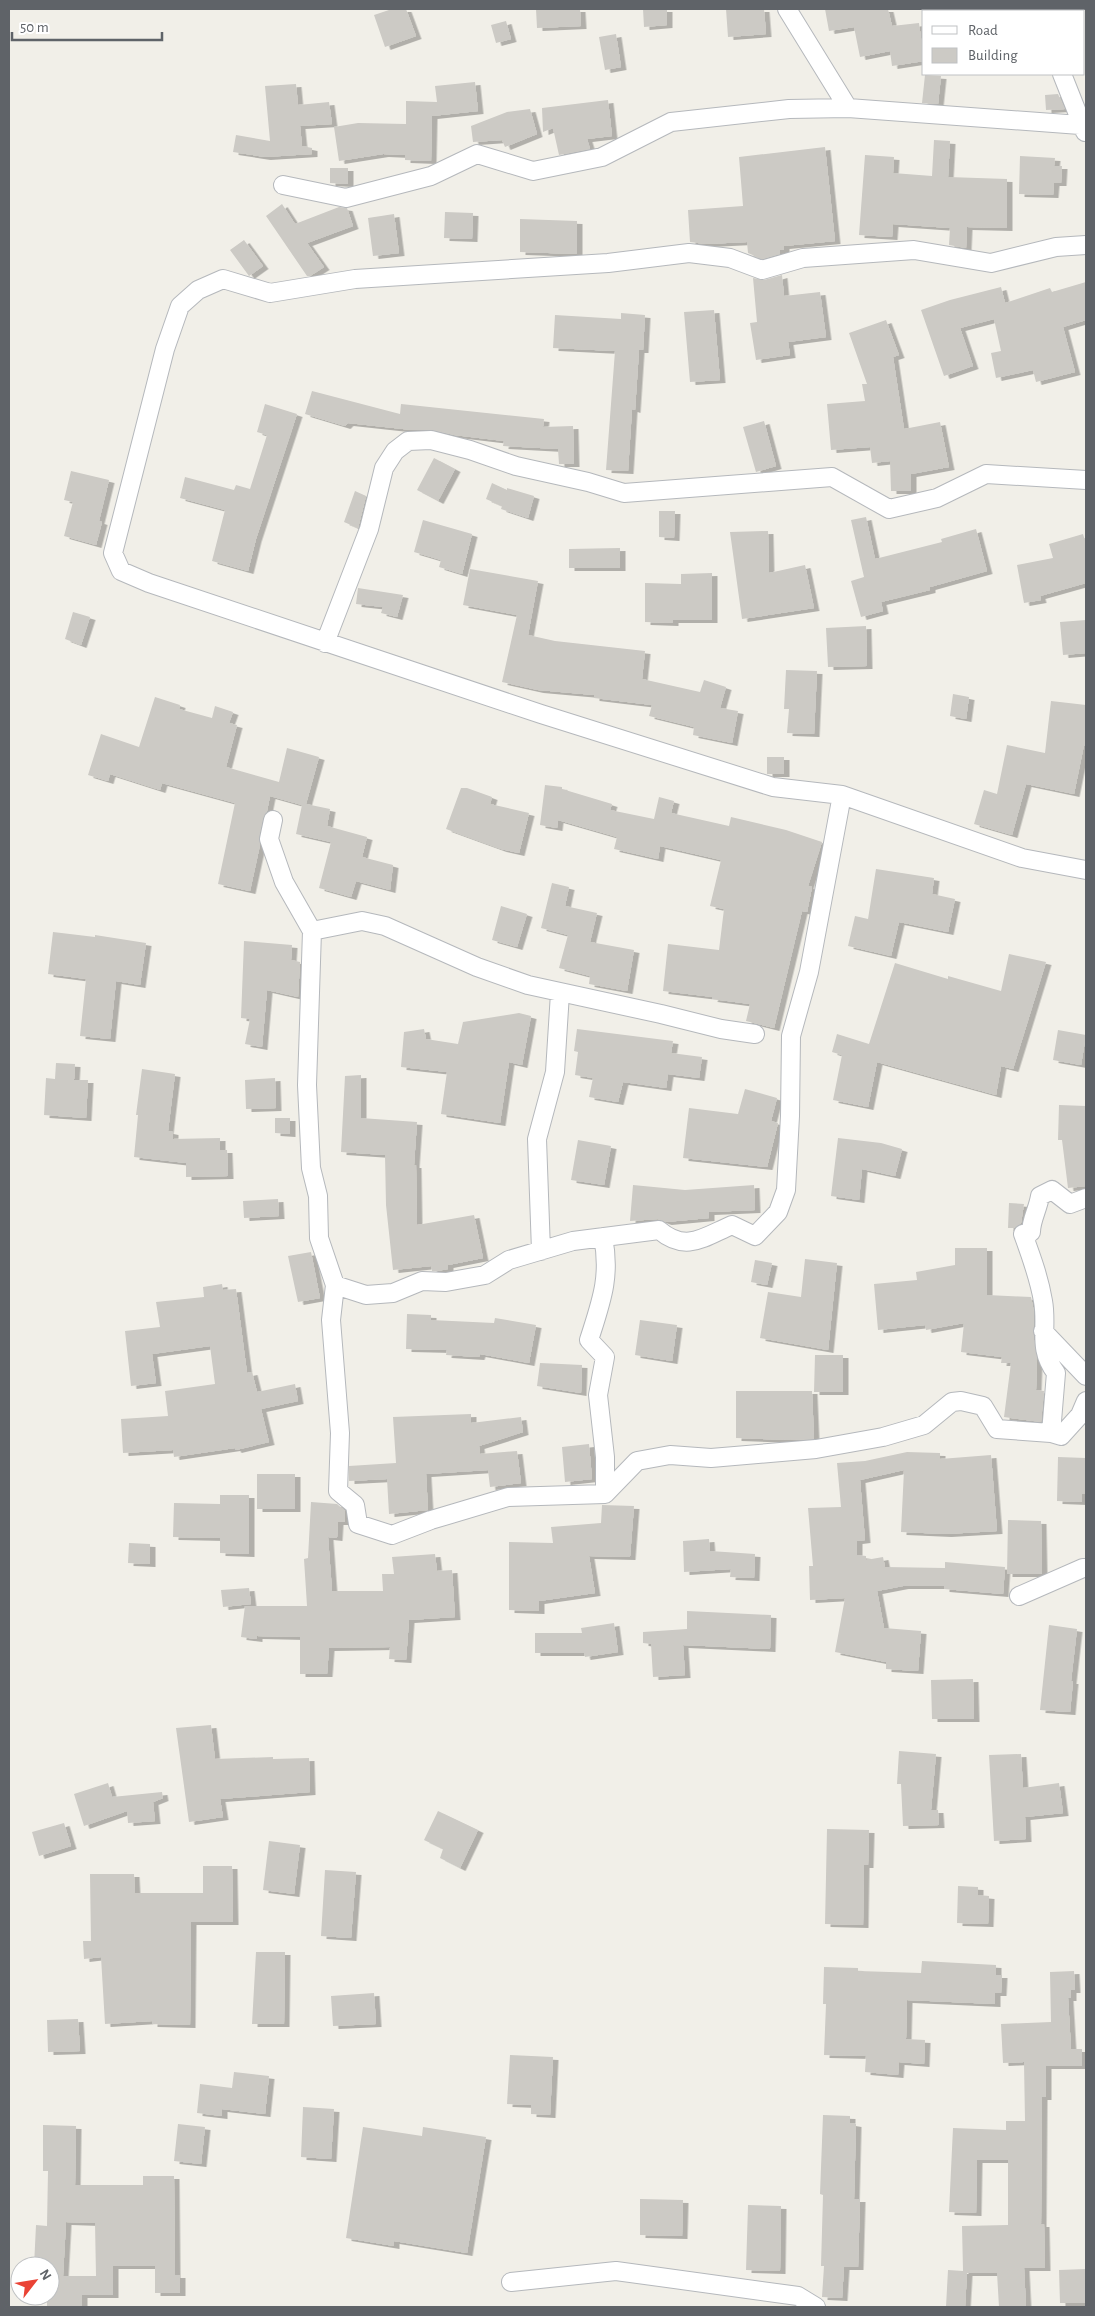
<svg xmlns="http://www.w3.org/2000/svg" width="1095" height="2316" font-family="'Alegreya Sans',sans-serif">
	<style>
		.building { fill: #cccac5; fill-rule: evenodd; filter: url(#shadow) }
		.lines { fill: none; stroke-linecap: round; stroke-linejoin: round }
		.street-casing { stroke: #b5b8bc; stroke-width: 20 }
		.street { stroke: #fff; stroke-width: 18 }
	</style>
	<defs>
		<filter id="shadow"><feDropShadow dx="5.5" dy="3" stdDeviation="0" flood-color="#0004"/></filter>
	</defs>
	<rect width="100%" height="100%" fill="#f1efe8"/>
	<path class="building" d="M392 9H406L416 36 385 47 374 15Z
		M536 9H580L581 26 537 28Z
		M643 9H667V25L644 27Z
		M726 9H764L766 34 728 37Z
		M825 9H888L892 26 919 23 924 61 892 66 890 51 860 57 854 27 829 31Z
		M506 21 511 39 496 43 491 25Z
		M616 34 621 67 605 70 599 37Z
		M925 75 941 76 938 104 922 103Z
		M475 82 478 111 432 116 431 161 405 160V155L383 154 339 161 334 127 358 123 406 124V101L437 102 435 86Z
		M296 84 298 105 329 102 332 124 300 126 302 146 312 148V154L265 157 233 152 236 135 270 141 265 86Z
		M1058 94 1065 109 1046 110 1045 95Z
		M608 100 612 136 587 139 590 149 559 155 553 128 543 132 542 108Z
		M530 109 537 134 505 147 502 140 473 142 471 126 507 112Z
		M934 140 950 141 948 177 1007 179V228L967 227 966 248 949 245 950 228 893 224 892 237 859 235 865 155 894 157 893 173 932 176Z
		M825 147 835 241 784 246V250H780V254L762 259 748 253 747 242 706 244 690 242 688 210 743 206 739 157Z
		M1020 156 1055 158 1054 166H1062L1061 183H1054L1053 195 1019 194Z
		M330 168H348V184L330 183Z
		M282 204 295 224 339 207 347 208 353 226 307 243 324 267 310 276H307L266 216Z
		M445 212 473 213 472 239 444 238Z
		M394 214 399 253 373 256 368 218Z
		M520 219 577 221V254L520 252Z
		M244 240 263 266 249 276 230 250Z
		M782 275 784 296 820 292 826 337 788 342 790 355 756 360 750 323 757 322 753 278 764 280Z
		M1086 282V320L1063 327 1075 372 1036 382 1033 370 996 378 991 353 1001 351 994 319 960 328 973 366 944 376 921 310 950 300 1001 287 1005 303 1050 288 1052 292Z
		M714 310 720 380 690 382 684 312Z
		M621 313 645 315 643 350H639L635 410 632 409 628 471 606 470 615 351 553 348 555 315 621 319Z
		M886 320 899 355 893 357 904 429 940 422 949 467 911 474V491H891L890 461 872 463 870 447 831 450 827 404 865 401 862 384H867L849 333Z
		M312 391 400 414 401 404 544 419 543 427 573 426 574 464H559L558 449 503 446 504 441 454 435 433 430H412L348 423 345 426 305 414Z
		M265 404 297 414 256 539 248 571 212 561 225 510 180 498 185 477 234 490 236 485 250 489 267 435 257 432Z
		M764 421 776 466 756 472 743 427Z
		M434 458 455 469 438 501 417 490Z
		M71 471 109 480 99 521 102 522 96 545 64 536 73 502 64 500Z
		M492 483 507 490V488L534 496 528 518 501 509 502 506 486 499Z
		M355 491 366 496 358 528 344 522Z
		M659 511H675L674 538 659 537Z
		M866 517 875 559 942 542 941 539 976 529 987 571 930 587V590L881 602 883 611 861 617 851 581 864 577 851 520Z
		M423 520 472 534 462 574 439 567 441 560 414 552Z
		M768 531 769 573 805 565 814 608 742 619 730 532Z
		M1083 534 1086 544V583L1040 596 1041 600 1024 603 1017 565 1053 558 1049 544Z
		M620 548V568H569V549Z
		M470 569 538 581 528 635 555 641 645 651 642 679 700 692 704 680 726 687 720 708 738 711 732 743 693 735 694 727 649 716 652 705 594 698V695L538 690 502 682 517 615 463 605Z
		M712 573V620H673V623L645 622V583L681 584V574Z
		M358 588 403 595 397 617 381 613 383 607 356 604Z
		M73 612 90 617 81 645 65 639Z
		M1086 620V653L1063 655 1060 622Z
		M866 626 867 666 828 667 826 628Z
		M786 670 817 671 814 734 787 733 789 709H784Z
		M953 694 969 697 966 719 950 716Z
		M155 697 180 705 179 709 212 718 215 706 233 712 229 723 237 725 226 767 279 782 287 748 319 757 306 804 330 809 327 826 367 837 362 857 393 865 390 890 356 881 351 897 319 888 331 842 296 834 302 805 270 796 267 811 263 818 259 837 260 845 250 891 218 884 235 803 162 783 160 790 110 774 108 781 88 775 101 734 139 747Z
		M1051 701 1086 705V746L1084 745 1074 794 1026 784 1012 835 974 824 984 790 997 794 1007 745 1045 753Z
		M767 757H784V774H767Z
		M545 785 562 787V789L612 804 610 810 654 819 659 797 674 801 671 813 729 826 731 817 786 830 822 842 808 886 812 887 807 912 802 911 774 1028 746 1021 750 1004 712 999 713 997 663 991 668 944 719 950 724 909 710 906 721 860 660 846 658 859 614 849 617 837 558 820 557 828 540 825Z
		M461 788H467L492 797 490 804 529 813 519 853 501 849 446 829Z
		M876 869 934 878 932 894 955 899 948 932 899 922 891 956 848 946 855 916 868 919Z
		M552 883 569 887 565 906 597 913 590 942 634 950 627 991 589 984 590 976 559 968 568 935 541 928Z
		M501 906 527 914 517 947 492 940Z
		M53 932 95 937V935L146 943 140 985 116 981 110 1039 80 1036 86 979 48 974Z
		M244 941 292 945 291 960 300 962 298 997 267 990 262 1047 245 1044 250 1019 241 1018Z
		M1009 954 1046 962 1013 1069 1001 1066 996 1095 877 1062 868 1107 833 1100 842 1055 832 1052 837 1034 869 1044 895 963 948 979V976L1001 991Z
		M519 1013 531 1016 522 1065 509 1062 500 1123 441 1114 447 1072 401 1067 404 1032 424 1029 426 1039 458 1044 463 1022Z
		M577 1029 673 1041 671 1053 702 1057 699 1078 668 1074 666 1088 623 1082 618 1102 589 1097 593 1078 575 1075 578 1052 574 1051Z
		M1058 1030 1086 1035 1081 1065 1053 1060Z
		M56 1063 75 1064 74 1080H88L86 1118 44 1115 46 1078 55 1079Z
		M142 1069 175 1074 168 1131 173 1132V1139L220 1138V1150H227L228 1176 186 1177V1163L134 1157 138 1115H136Z
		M361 1075V1118L417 1122 414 1165H416L417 1225 474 1215 483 1258 448 1265V1269L437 1271H432L431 1266 393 1270 386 1205 385 1155 341 1152 345 1076Z
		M275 1078 276 1108 246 1109 245 1080Z
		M745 1089 777 1098 771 1121 778 1123 767 1167 683 1158 689 1108 738 1114Z
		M1059 1105 1086 1106V1186L1068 1188 1062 1140H1058Z
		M275 1118H290V1134L275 1133Z
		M838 1138 881 1143 902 1149 895 1176 862 1169 859 1200 831 1196Z
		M578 1140 611 1146 604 1185 571 1180Z
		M633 1185 685 1190 754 1185 755 1210 709 1212V1218L666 1222 658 1219 630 1221Z
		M278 1199 279 1216 244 1218 243 1201Z
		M1009 1203 1024 1204 1021 1223 1014 1228H1008Z
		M955 1248H987V1295L1031 1297 1034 1312 1033 1333 1037 1360 1036 1390 1044 1391 1041 1422 1004 1417 1011 1363H1001L1002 1357 961 1352 964 1323 926 1330 925 1325 878 1330 874 1284 917 1280 916 1272 955 1265Z
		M311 1252 320 1298 298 1302 288 1256Z
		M805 1259 837 1263 828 1350 760 1338 768 1292 801 1297Z
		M755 1260 772 1263 767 1285 751 1282Z
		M222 1284 223 1290 236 1289 247 1373 252 1372 257 1392 295 1384 298 1401 261 1409 269 1442 236 1450 235 1448 174 1457 173 1450 123 1453 121 1419 168 1416 165 1391 215 1384 210 1346 152 1354 156 1383 131 1386 125 1331 160 1327 156 1302 204 1297 203 1287Z
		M407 1314 431 1315V1320L494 1323 495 1318 536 1325 529 1363 480 1354 479 1357 446 1355 447 1350 406 1349Z
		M640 1320 677 1325 672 1361 635 1355Z
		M815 1355H843V1392H814Z
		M540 1363 582 1365 581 1393 537 1386Z
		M736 1391H812L814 1439 791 1440 736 1438Z
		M471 1414V1423L521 1417 523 1432 479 1446 480 1454 517 1451 521 1483 490 1487 488 1470 426 1474 428 1510 389 1514 387 1479 349 1481V1466L396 1463 393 1417Z
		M589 1444 592 1479 565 1482 562 1447Z
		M907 1452 940 1453V1459L991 1455 997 1531 946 1534 901 1532 904 1470 860 1480 865 1540 857 1541V1555L866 1556V1560L883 1557 885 1567 945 1568V1562L1005 1567 1003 1594 944 1589V1586H903L877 1591 884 1628 921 1631 918 1671 886 1669V1662L835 1652 845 1598 810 1600 809 1566H813L808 1508 841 1507 837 1463 865 1461Z
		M1058 1457 1086 1458V1494H1082V1502L1057 1501Z
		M257 1474H295V1509H257Z
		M220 1495H249V1554L220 1553V1538L173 1537 174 1503 220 1504Z
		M311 1502 337 1504 345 1511V1522H338L337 1538 328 1537 332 1591H383L382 1574H394L392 1557 435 1554 437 1571 452 1570 455 1617 409 1620 406 1660 389 1659 390 1647 329 1648 327 1674H300V1637L257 1636V1639L241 1637 245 1606H307L304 1559 308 1558Z
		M602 1505 634 1506 630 1557 589 1556 595 1593 539 1601V1611L509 1610V1542L553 1543 551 1527 601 1523Z
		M1008 1520 1041 1521 1042 1574H1007Z
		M709 1539 710 1551 755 1554 754 1578 730 1577 731 1569 684 1572 683 1541Z
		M129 1543 150 1544V1564L128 1563Z
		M249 1588 251 1604 223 1607 221 1590Z
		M687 1611 771 1615 770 1649 683 1645 685 1675 653 1677 651 1644 643 1643V1632L687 1629Z
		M614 1623 618 1652 585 1657 584 1653H535V1633H582L581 1628Z
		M1049 1625 1077 1629 1071 1681H1073L1070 1712 1040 1710Z
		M973 1679 974 1719H932L931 1680Z
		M211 1725 215 1759 273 1757V1759L309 1758 310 1792 220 1799 223 1817 189 1822 176 1728Z
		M899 1751 936 1754 931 1810H938L939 1825 903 1826 901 1784H897Z
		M1021 1754 1023 1788 1059 1783 1063 1813 1025 1817 1026 1839 994 1841 989 1755Z
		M108 1783 112 1797 162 1792 163 1798 153 1802 155 1821 128 1823 127 1811 84 1826 74 1794Z
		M438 1811 478 1830 460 1868 440 1858 443 1849 424 1840Z
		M64 1823 71 1846 39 1856 32 1832Z
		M827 1829 869 1830 868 1865H864L863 1925 825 1924Z
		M269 1841 300 1845 294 1894 263 1890Z
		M203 1866H232L233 1922H191L190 2025 152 2024V2021L105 2024 101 1957 84 1959 83 1941H91L90 1874H134L135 1893H203Z
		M325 1870 356 1872 351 1938 321 1936Z
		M958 1886 978 1887V1895L989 1896 988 1924 957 1923Z
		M256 1952H285L284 2024H252Z
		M922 1961 996 1965V1975H1002L1001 1993H995V2004L907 2000 906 2039 925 2040 924 2064 899 2062 898 2075 865 2072 866 2056 824 2055 826 2004H823L824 1967 858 1968V1971L921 1973Z
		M1074 1971 1075 1990H1071V1998H1068L1071 2049H1082V2066H1046V2097H1042L1041 2224H1044L1045 2268H1024L1026 2307H999L997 2273H967L965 2307H946L948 2270 963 2271 962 2226 1008 2225V2160H977L976 2213 949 2212 953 2128 1006 2130V2121H1025L1024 2062 1003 2063 1001 2024 1051 2022 1050 1972Z
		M374 1993 376 2024 333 2026 331 1996Z
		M78 2019 80 2051 48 2052 47 2020Z
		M510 2055 553 2057 550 2115 531 2114V2105L507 2104Z
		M234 2072 269 2076 265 2114 222 2109V2116L197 2113 200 2084 232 2088Z
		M303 2107 334 2109 331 2159 301 2157Z
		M823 2115 850 2116V2123L856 2124 854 2199H860L858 2267H844L842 2298 822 2297 824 2266H821L823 2195 820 2194Z
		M178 2124 205 2127 201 2164 174 2161Z
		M43 2125 76 2126 75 2185H143V2176H174L175 2275H180V2293H155V2266H113V2295H82V2307H47V2296H50V2266H34L36 2225 47 2226 48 2171H43ZM66 2222 95 2223 96 2276H63Z
		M363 2127 422 2136 423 2127 486 2137 467 2253 394 2241V2246L346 2238Z
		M640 2199 683 2200 682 2236 640 2235Z
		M748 2205 781 2206 780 2271 746 2270Z
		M1086 2269V2303H1060L1059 2270Z"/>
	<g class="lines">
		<defs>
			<path id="street" d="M787 9 848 108
				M1038 9 1039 11
				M1062 74 1085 132
				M283 185 346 198 431 176 477 154 533 171 602 157 671 122 789 109 848 108 1080 125
				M1086 245 1056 247 991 263 914 250 803 258 762 270 730 258 689 253 608 263 355 279 270 293 223 279 198 290 180 306 165 349 113 553 121 571 149 583 541 714 773 787 842 795 1022 858 1086 870
				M325 643 369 529 384 468 395 451 408 441 431 440 470 450 516 466 588 482 624 493 832 477 889 509 937 498 986 474 1086 480
				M273 820 269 839 284 882 312 931 307 1085 311 1168 318 1196 319 1238 335 1285 331 1320 340 1433 338 1491 355 1505 358 1524 392 1535 431 1520 508 1497 605 1494 637 1461 670 1455 711 1458 816 1449 883 1437 924 1425 952 1402 961 1401 983 1406 997 1429 1051 1433 1061 1436 1080 1415 1086 1401
				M312 931 362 921 385 926 477 967 528 985 661 1014 721 1029 755 1034
				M603 1237C611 1277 601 1302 589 1340L605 1357 598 1395 605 1457V1494
				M541 1251 537 1139 555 1072 560 993
				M335 1285 366 1295 393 1293 422 1281 446 1282 485 1275 509 1260 573 1241 659 1230C686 1253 704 1237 732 1225L755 1236 778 1212 786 1190 790 1116 791 1036 809 972 842 795
				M1043 1331 1086 1376
				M1051 1433 1056 1373C1037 1348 1048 1328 1043 1301 1039 1277 1031 1256 1023 1234L1031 1232C1031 1220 1038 1209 1040 1196L1052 1190 1070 1204 1086 1198
				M1019 1596 1083 1568H1086
				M511 2282 616 2271 798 2296 816 2307"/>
		</defs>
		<use href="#street" class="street-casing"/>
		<use href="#street" class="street"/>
	</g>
	<rect width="1095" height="2316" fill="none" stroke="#5f6368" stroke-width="20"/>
	<rect x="922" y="10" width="162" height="65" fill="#ffffff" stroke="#bfc1c3"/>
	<rect x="932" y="26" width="25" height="8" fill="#ffffff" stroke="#bfc1c3"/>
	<text x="968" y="35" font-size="15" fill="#5f6368">Road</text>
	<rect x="932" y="48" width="25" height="15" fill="#cccac5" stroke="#bfc1c3"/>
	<text x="968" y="60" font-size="15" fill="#5f6368">Building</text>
	<g transform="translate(35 2281) rotate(59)"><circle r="24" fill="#ffffff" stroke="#bfc1c3"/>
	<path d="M0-4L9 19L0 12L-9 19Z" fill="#ea4335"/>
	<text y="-8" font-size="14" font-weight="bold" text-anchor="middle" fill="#5f6368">N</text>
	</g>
	<path d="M12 32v8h150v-8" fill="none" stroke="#5f6368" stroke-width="2.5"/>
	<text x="20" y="32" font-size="15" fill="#5f6368" stroke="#ffffff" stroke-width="4" paint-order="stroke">50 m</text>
</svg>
